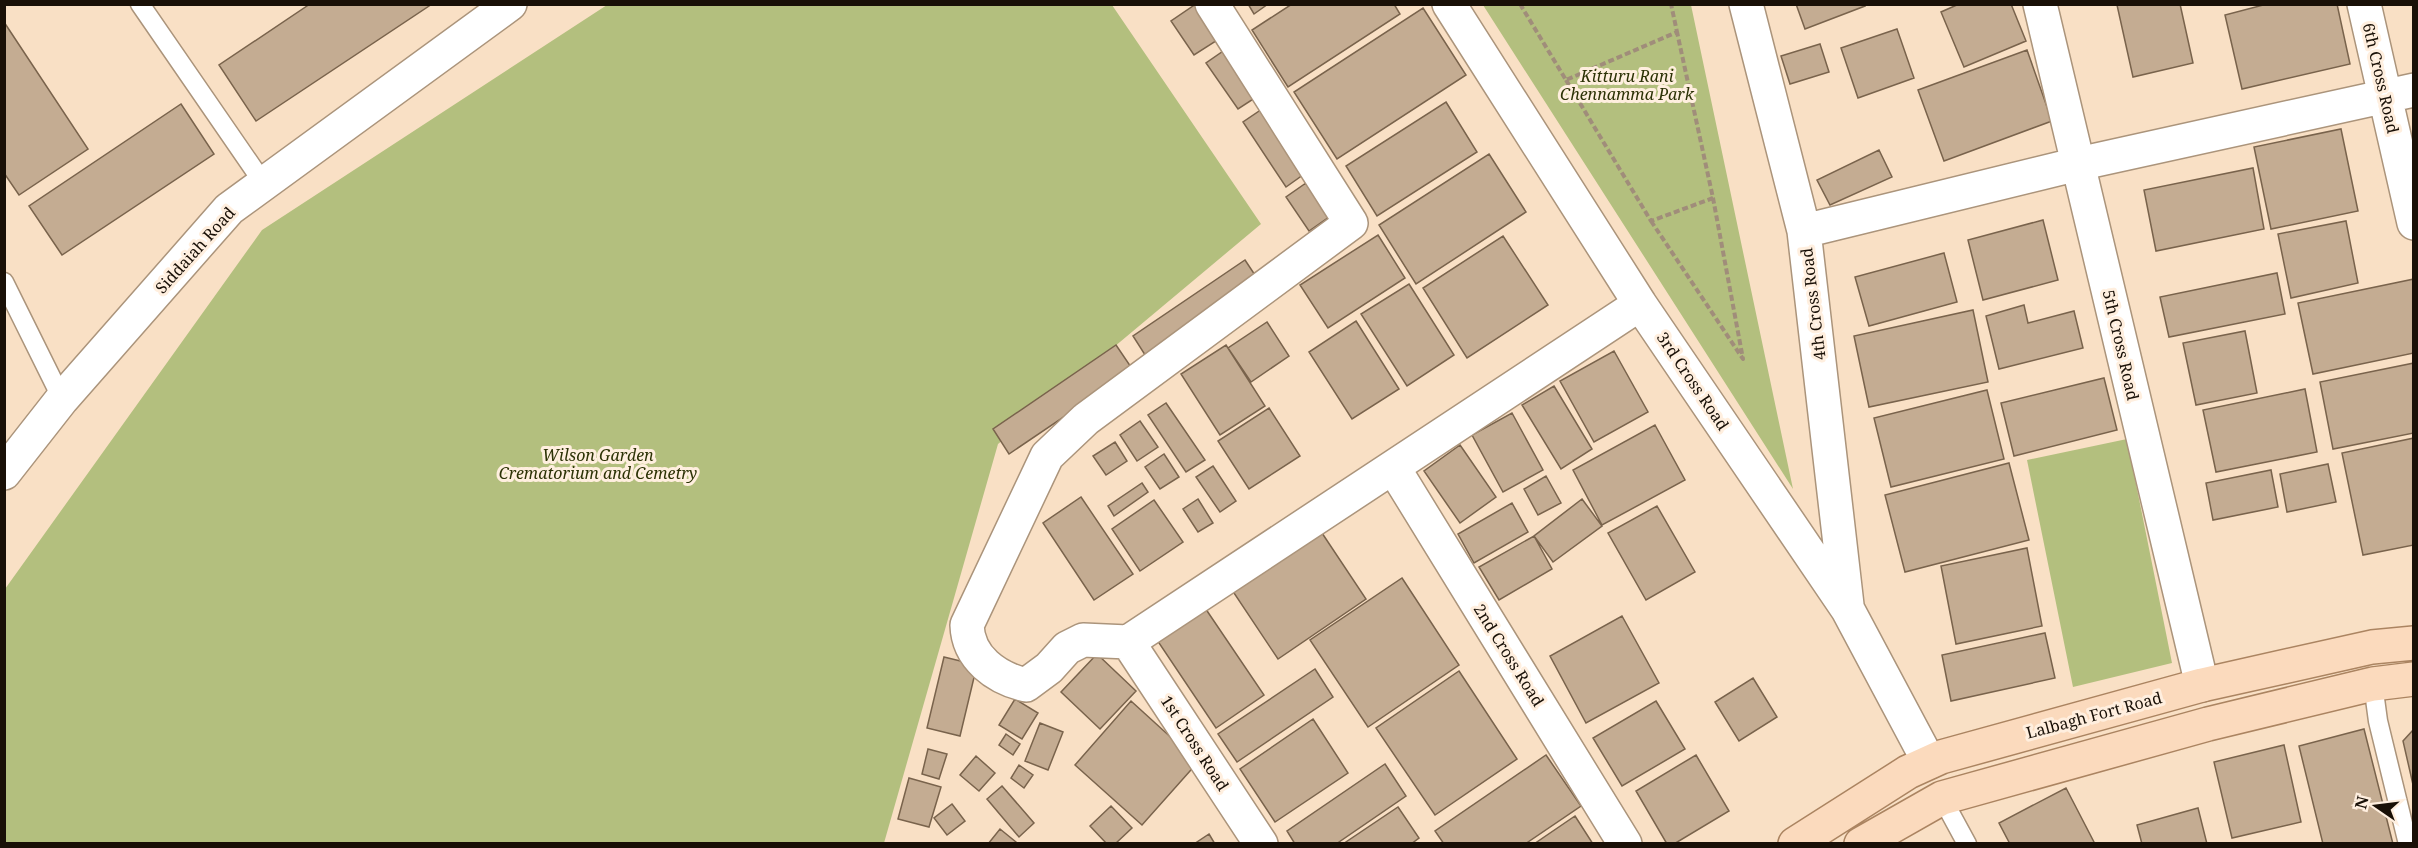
<svg xmlns="http://www.w3.org/2000/svg" width="2418" height="848" font-family="'Noto Serif',serif">
	<style>
		.green { fill: #b3bf7e }
		.building { fill: #c4ac92; stroke: #79634c; stroke-width: 1.5 }
		.lines { fill: none; stroke-linecap: round; stroke-linejoin: round }
		.service-casing { stroke: #ab947b; stroke-width: 21 }
		.minor-casing { stroke: #ab947b; stroke-width: 36 }
		.secondary-casing { stroke: #ab947b; stroke-width: 36 }
		.primary-casing { stroke: #ab8461; stroke-width: 36 }
		.path { stroke: #a08d7a; stroke-width: 4; stroke-dasharray: 6 3; stroke-linecap: butt }
		.service { stroke: #fff; stroke-width: 18 }
		.minor { stroke: #fff; stroke-width: 33 }
		.secondary { stroke: #fff; stroke-width: 33 }
		.primary { stroke: #fbdabd; stroke-width: 33 }
		.labels { text-anchor: middle; stroke-width: 6; stroke-linejoin: round; paint-order: stroke }
		.park-label { font-size: 16px; font-style: italic; fill: #2c3205; stroke: #ffefdf }
		.street-label { font-size: 16px; fill: #191007; stroke: #ffefdf }
	</style>
	<rect width="100%" height="100%" fill="#f9e0c5"/>
	<path class="green" d="M607 5H1112L1261 224 998 444 884 843 5 844V589L262 230Z
		M1483 5H1691L1793 489Z
		M2127 439 2172 663 2073 687 2027 460Z"/>
	<path class="building" d="M310 4H432L256 121 219 65Z
		M1196 4 1227 34 1194 55 1171 21Z
		M1248 4H1268L1254 14Z
		M1292 4H1394L1400 14 1288 87 1252 30Z
		M1796 4H1864L1865 6 1805 29Z
		M1959 4H2011L2026 41 1964 67 1941 12Z
		M2180 4 2193 63 2133 77 2117 5Z
		M2267 4H2337L2350 64 2242 89 2225 15Z
		M1423 8 1466 75 1337 159 1294 92Z
		M4 22 88 149 19 195 4 173Z
		M1897 29 1914 78 1858 98 1841 48Z
		M1820 44 1829 72 1790 84 1781 56Z
		M1229 47 1261 94 1238 109 1206 63Z
		M2027 50 2052 121 1944 161 1918 90Z
		M1446 102 1477 152 1377 216 1346 166Z
		M1271 103 1314 167 1286 187 1243 122Z
		M181 104 214 154 62 255 29 206Z
		M2341 129 2358 211 2271 229 2254 147Z
		M1879 150 1892 177 1830 205 1817 180Z
		M1489 154 1526 212 1416 284 1379 225Z
		M2253 168 2264 229 2156 251 2144 190Z
		M1306 183 1329 217 1309 231 1286 197Z
		M2043 220 2058 280 1983 300 1968 240Z
		M2346 221 2358 283 2291 298 2278 234Z
		M1378 235 1405 278 1328 328 1300 285Z
		M1503 236 1548 305 1467 358 1423 288Z
		M1944 253 1957 302 1869 326 1855 277Z
		M1245 260 1259 281 1147 358 1133 336Z
		M2277 273 2285 314 2169 337 2160 297Z
		M2414 279V353L2313 374 2298 303Z
		M1409 284 1454 355 1407 386 1361 314Z
		M2024 305 2028 323 2074 311 2083 348 1999 369 1986 316Z
		M1973 310 1988 382 1869 407 1854 336Z
		M1356 321 1399 389 1352 419 1309 352Z
		M1267 322 1289 356 1251 382 1228 348Z
		M2245 331 2257 393 2196 405 2183 343Z
		M1116 345 1133 370 1009 454 993 429Z
		M1226 345 1265 406 1220 435 1181 374Z
		M1614 351 1648 412 1594 442 1560 381Z
		M2414 363V433L2333 449 2320 382Z
		M2104 378 2117 430 2014 456 2001 403Z
		M1554 386 1592 449 1561 469 1522 405Z
		M2305 389 2317 452 2216 472 2203 410Z
		M1987 390 2004 459 1891 487 1874 418Z
		M1166 403 1205 460 1186 472 1148 415Z
		M1269 408 1300 456 1249 489 1218 441Z
		M1512 413 1543 470 1503 492 1472 435Z
		M1140 421 1158 447 1137 461 1120 435Z
		M1655 425 1685 480 1602 525 1573 470Z
		M2414 438V545L2363 555 2342 453Z
		M1115 442 1127 461 1106 475 1093 456Z
		M1460 445 1496 497 1460 523 1424 471Z
		M1164 454 1179 477 1160 489 1145 467Z
		M2009 463 2029 540 1905 572 1885 495Z
		M2328 464 2336 502 2287 512 2280 474Z
		M1213 466 1236 501 1220 512 1196 477Z
		M2271 470 2278 507 2213 520 2206 483Z
		M1546 476 1561 503 1538 515 1524 489Z
		M1142 483 1148 492 1114 516 1108 506Z
		M1081 497 1133 574 1094 600 1043 523Z
		M1198 499 1213 523 1198 532 1183 509Z
		M1582 499 1602 526 1553 562 1534 536Z
		M1154 500 1183 542 1140 571 1112 529Z
		M1512 503 1528 532 1474 563 1458 534Z
		M1657 506 1695 572 1646 600 1608 533Z
		M1320 530 1366 599 1278 659 1232 590Z
		M1534 536 1552 569 1499 600 1479 567Z
		M2027 548 2042 626 1956 644 1941 566Z
		M1402 578 1459 665 1368 727 1310 640Z
		M1199 599 1264 695 1216 728 1151 631Z
		M1622 616 1659 683 1586 723 1550 656Z
		M2045 633 2055 678 1951 701 1942 655Z
		M1097 654 1136 691 1100 729 1061 692Z
		M944 657 977 665 960 736 927 728Z
		M1315 669 1333 697 1237 762 1218 734Z
		M1459 671 1517 759 1435 815 1376 728Z
		M1753 678 1777 717 1739 741 1715 702Z
		M1015 699 1038 713 1022 739 999 725Z
		M1131 701 1198 762 1142 825 1075 765Z
		M1656 701 1685 749 1622 786 1593 738Z
		M1313 719 1348 773 1275 822 1240 769Z
		M1040 723 1063 732 1048 770 1025 761Z
		M2364 729 2393 844H2323L2299 746Z
		M2414 729V789L2403 741Z
		M1006 734 1020 744 1013 755 999 745Z
		M2284 745 2301 822 2232 838 2214 762Z
		M928 749 947 754 939 779 922 774Z
		M1546 755 1581 806 1525 844H1444L1435 831Z
		M1696 755 1729 811 1674 844H1667L1636 791Z
		M976 756 995 773 979 791 960 775Z
		M1385 764 1406 796 1336 844H1295L1287 831Z
		M1019 765 1033 775 1024 788 1011 778Z
		M909 778 941 787 929 827 898 819Z
		M1002 786 1034 823 1019 837 987 799Z
		M2066 788 2095 844H2010L1999 823Z
		M952 804 965 821 947 835 934 818Z
		M1111 806 1132 828 1115 844H1107L1090 826Z
		M1398 807 1419 838 1411 844H1343Z
		M2198 808 2207 844H2142L2137 825Z
		M1575 816 1593 844H1534Z
		M1000 829 1016 842 1014 844H988Z
		M1209 834 1215 844H1194Z"/>
	<g class="lines">
		<defs>
			<path id="service" d="M140 4 264 184
				M4 282 62 399
				M2373 684 2378 721 2408 844
				M1942 798 1967 844"/>
			<path id="minor" d="M1212 4 1351 223 1086 419 1047 456 967 625C968 658 996 678 1026 685L1049 668 1067 648 1083 640 1128 642 1640 304
				M1449 4 1640 304 1848 610 1929 762
				M1746 4 1804 231 1847 605
				M2040 4 2202 685
				M2364 4 2414 223
				M1804 231 2078 164 2414 90
				M1393 467 1625 844
				M1128 642 1261 844"/>
			<path id="secondary" d="M4 473 62 399 229 209 510 4"/>
			<path id="primary" d="M1795 844 1908 772 1941 757 2202 685 2372 647 2414 643
				M1861 844 1942 798 2208 724 2373 684 2414 679"/>
		</defs>
		<use href="#service" class="service-casing"/>
		<use href="#minor" class="minor-casing"/>
		<use href="#secondary" class="secondary-casing"/>
		<use href="#primary" class="primary-casing"/>
		<path class="path" d="M1520 4 1566 80 1677 32 1671 4
			M1566 80 1651 221 1713 198 1677 32
			M1651 221 1743 359 1713 198"/>
		<use href="#service" class="service"/>
		<use href="#minor" class="minor"/>
		<use href="#secondary" class="secondary"/>
		<use href="#primary" class="primary"/>
	</g>
	<g class="labels">
		<g class="park-label">
			<text x="1627" y="82">Kitturu Rani<tspan x="1627" dy="18">Chennamma Park</tspan></text>
			<text x="598" y="461">Wilson Garden<tspan x="598" dy="18">Crematorium and Cemetry</tspan></text>
		</g>
		<g class="street-label">
			<text transform="translate(2381 78) rotate(77)" y="6">6th Cross Road</text>
			<text transform="translate(195 250) rotate(-48)" y="6">Siddaiah Road</text>
			<text transform="translate(1813 304) rotate(-97)" y="6">4th Cross Road</text>
			<text transform="translate(2121 345) rotate(77)" y="6">5th Cross Road</text>
			<text transform="translate(1693 381) rotate(56)" y="6">3rd Cross Road</text>
			<text transform="translate(1509 655) rotate(58)" y="6">2nd Cross Road</text>
			<text transform="translate(2094 715) rotate(-15)" y="6">Lalbagh Fort Road</text>
			<text transform="translate(1195 743) rotate(57)" y="6">1st Cross Road</text>
		</g>
	</g>
	<rect width="2418" height="848" fill="none" stroke="#191007" stroke-width="12"/>
	<g transform="translate(2376 806) rotate(284)" stroke="#ffefdf" stroke-width="4.5" paint-order="stroke">
	<path d="M0-4.5L10 22L0 15L-10 22Z" fill="#191007"/>
	<text y="-9" font-size="16" font-weight="bold" text-anchor="middle" fill="#191007">N</text>
	</g>
</svg>
